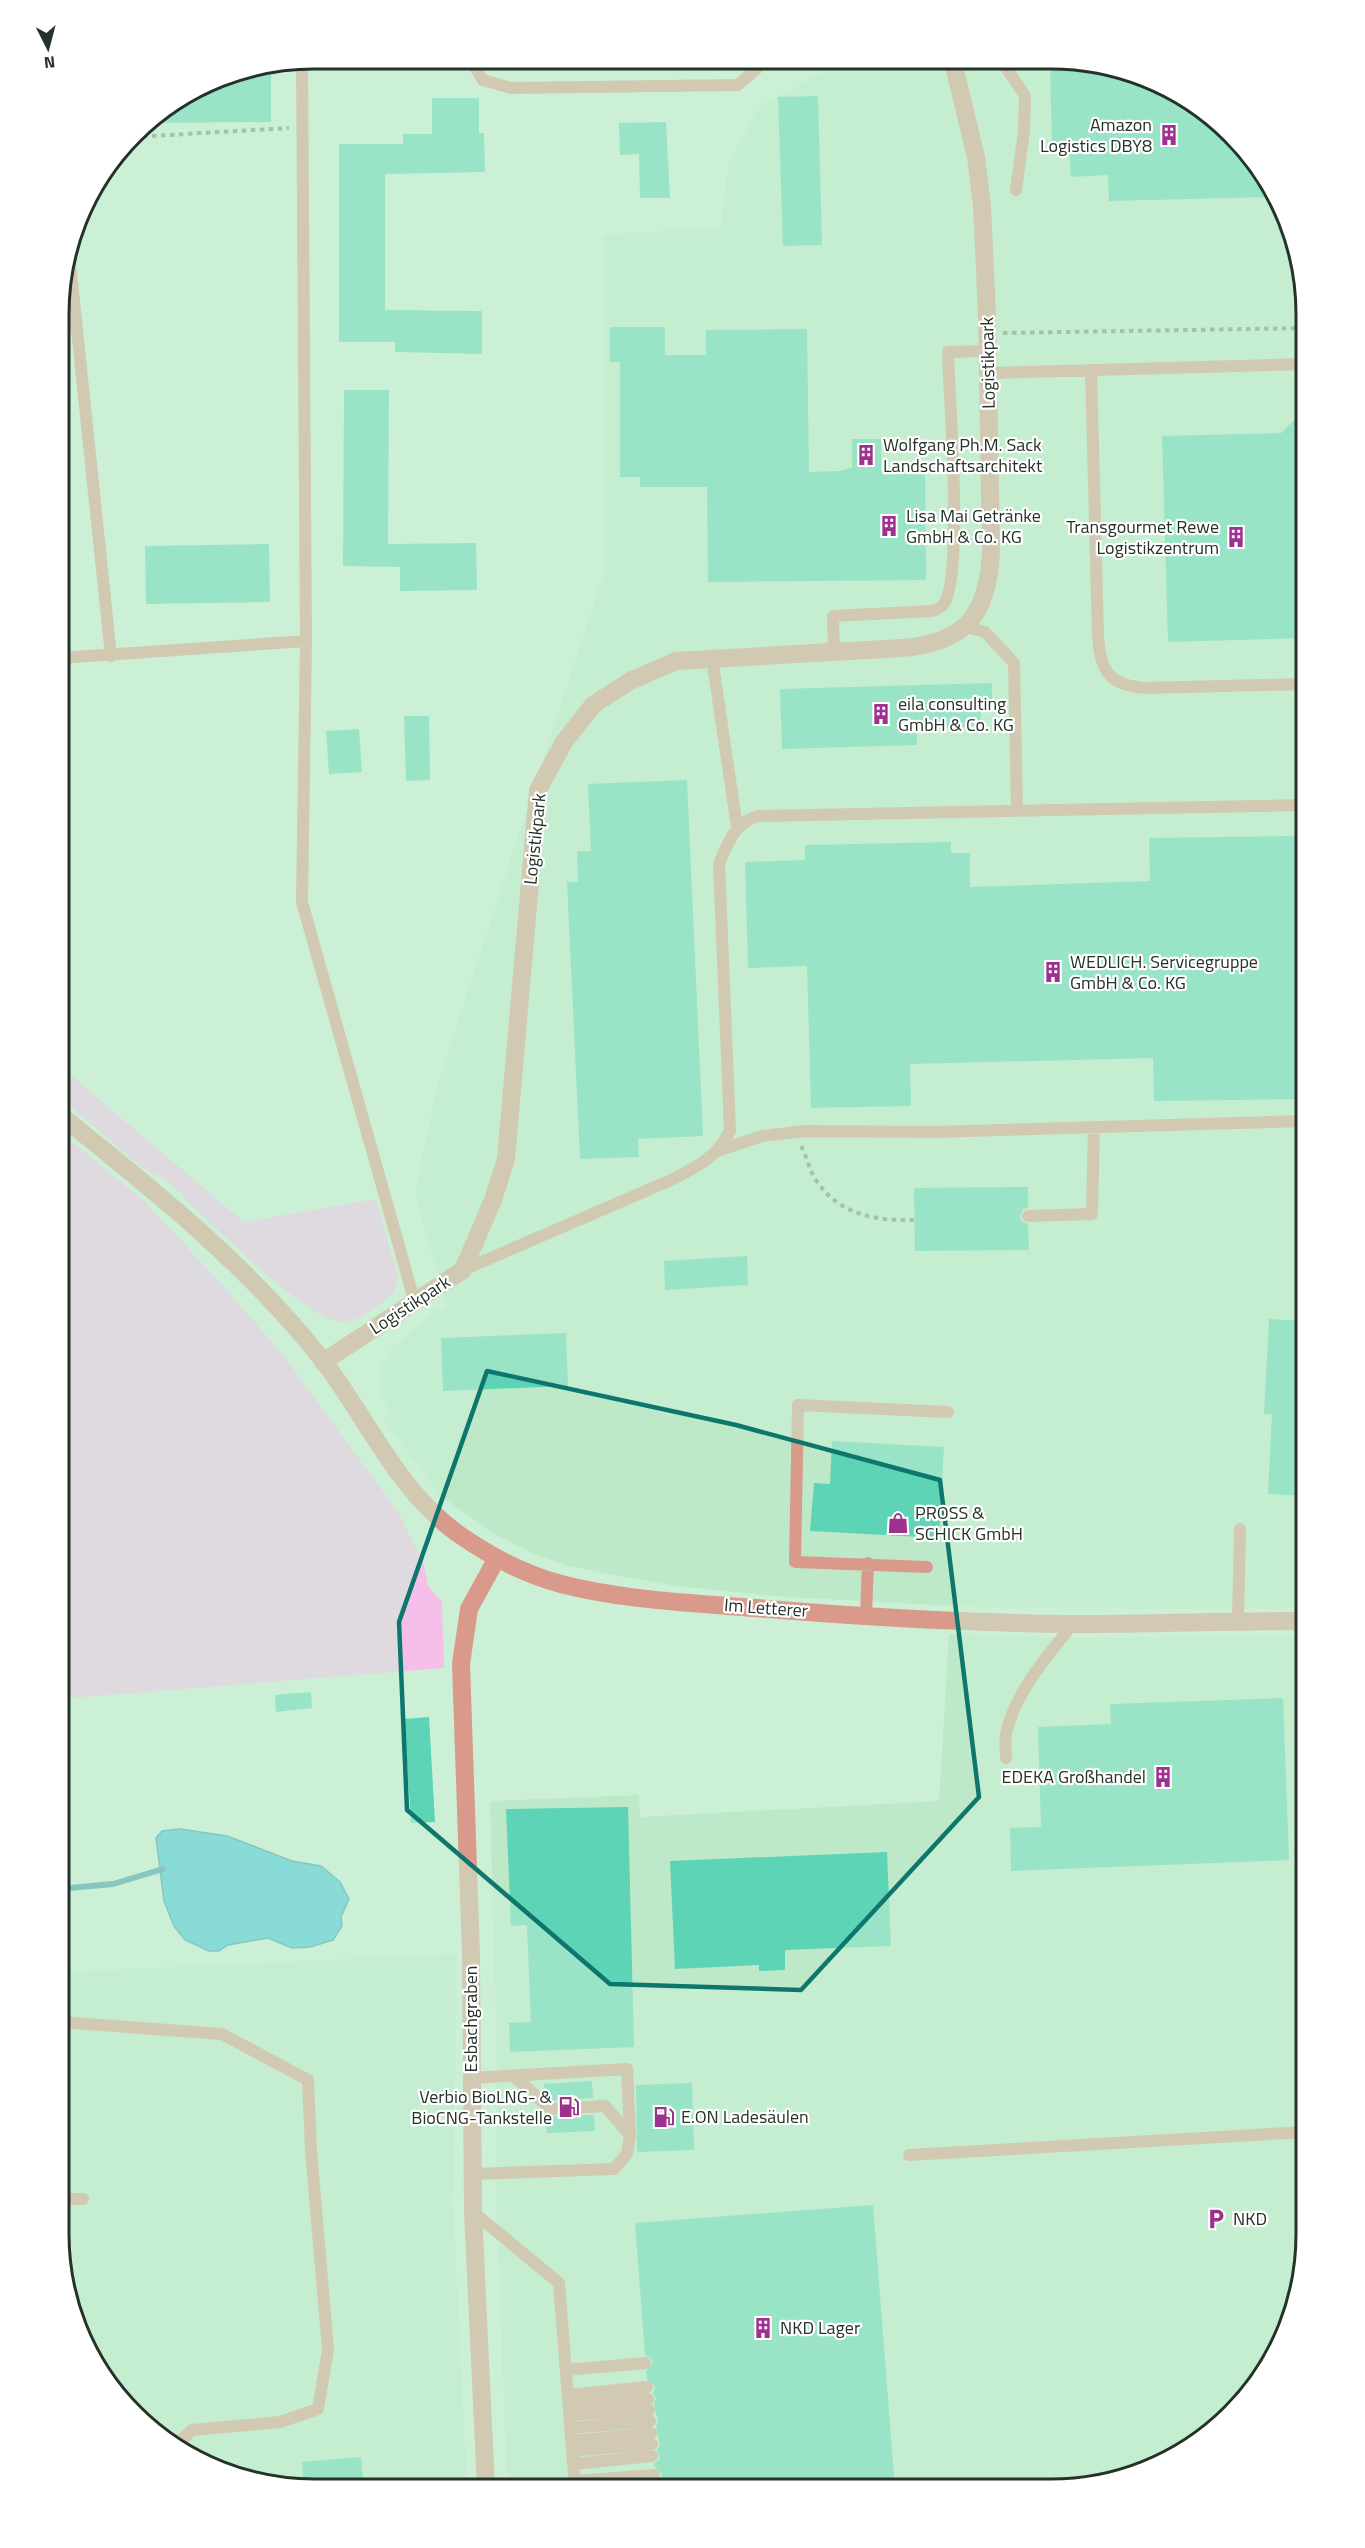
<svg xmlns="http://www.w3.org/2000/svg" width="1365" height="2548" font-family="'Titillium Web',sans-serif">
	<style>
		.built { fill: #bde9c9 }
		.green { fill: #f5bfea }
		.water { fill: #39c0da; stroke: #3395a5; stroke-width: 1.5 }
		.lines { fill: none; stroke-linecap: round; stroke-linejoin: round }
		.stream { stroke: #3395a5; stroke-width: 6 }
		.building { fill: #5cd4b5 }
		.path { stroke: #718978; stroke-width: 4; stroke-dasharray: 4.5 4.5; stroke-linecap: butt }
		.service { stroke: #d9998b; stroke-width: 12 }
		.minor { stroke: #d9998b; stroke-width: 18 }
		.marked { fill: none; stroke: #0f766e; stroke-width: 4.5; stroke-linejoin: round }
		.labels { text-anchor: middle; stroke-width: 4.5; stroke-linejoin: round; paint-order: stroke }
		.poi-label { font-size: 18px; fill: #243228; stroke: #fff; text-anchor: start }
		.street-label { font-size: 18px; fill: #243228; stroke: #fff }
		.rim { fill: none; stroke: #243228; stroke-width: 3 }
	</style>
	<rect width="100%" height="100%" fill="#ccf0d6"/>
	<path class="built" d="M886 62 1100 63 1163 85 1219 122 1263 172 1293 232 1306 314V1608L1076 1609 956 1606 786 1597 675 1586 618 1576 565 1565 532 1553 491 1532 442 1497 382 1419 392 1414 381 1393 380 1369 390 1350 437 1309 446 1308 415 1192 438 1083 605 569 603 235 721 227 729 160 761 105 824 72Z
		M949 1634 1086 1638 1306 1635V2251L1287 2331 1253 2390 1193 2446 1133 2476 1051 2489 507 2488 496 2185 497 2062 490 1801 639 1795 640 1817 939 1801Z
		M457 1954 453 2202 467 2488 281 2487 216 2470 146 2426 101 2375 72 2316 59 2234V1972Z"/>
	<path class="green" d="M60 1066 244 1222 376 1199 398 1276 394 1293C379 1304 358 1325 338 1321 296 1313 202 1213 167 1181L144 1169 60 1098Z
		M60 1132 143 1200 218 1280 284 1356 398 1512 424 1565 428 1586 442 1602 444 1668 59 1699Z"/>
	<path class="water" d="M180 1829 227 1836 292 1861 321 1866 340 1882 349 1899 341 1917 342 1926 333 1940 310 1947 292 1948 268 1938 228 1945 219 1951H209L185 1940 174 1926 164 1901 156 1838 162 1831Z"/>
	<g class="lines">
		<path class="stream" d="M59 1889 113 1884 163 1869"/>
	</g>
	<path class="building" d="M1050 63H1100L1163 85 1219 122 1263 172 1276 197 1109 201 1108 175 1071 177 1069 150H1052Z
		M271 67V122L144 123 217 78Z
		M818 96 822 245 783 246 778 97Z
		M432 98H479V133H484L485 172 385 174V310L482 311V354L395 352V342H339V144H403V134H432Z
		M666 122 670 198H640L639 154 620 155 619 123Z
		M610 327H665V355H706V330L807 329 809 472 839 471 852 468V439H881V471H925L926 580 708 582 707 487H640V477H620V362H610Z
		M344 390H389L388 544 476 543 477 590 400 591V567L343 566Z
		M1296 418 1306 427V638L1168 642 1162 436 1281 433Z
		M269 544 270 602 146 604 145 546Z
		M992 683V701L981 702V726L917 728V745L782 749 780 689Z
		M404 716H429L430 780 406 781Z
		M359 729 362 772 329 774 326 731Z
		M687 780 703 1136 638 1139 639 1157 580 1159 567 882H578L577 851H591L588 784Z
		M1297 836 1300 848H1306V1074H1301V1099L1154 1101 1153 1058 910 1064 911 1106 811 1108 807 966 748 968 745 862 805 860V845L951 842V853H970V887L1150 881 1149 838Z
		M1028 1187V1208L1023 1209 1020 1216 1021 1221 1028 1224 1029 1250 915 1251 914 1188Z
		M747 1256 748 1285 665 1290 664 1261Z
		M1269 1319 1306 1321V1496L1268 1494 1272 1414H1264Z
		M566 1333 568 1386 443 1391 441 1338Z
		M832 1441 944 1447 939 1538 810 1531 814 1483 830 1484Z
		M311 1692 312 1708 276 1712 275 1695Z
		M1283 1698 1289 1860 1011 1871 1010 1828 1041 1827 1038 1727 1111 1724 1110 1704Z
		M429 1717 435 1822 411 1823 404 1719Z
		M628 1807 634 2047 510 2052 509 2023 531 2022 527 1925 511 1926 506 1809Z
		M887 1852 891 1946 785 1950V1970L759 1971V1965L675 1969 670 1861Z
		M592 2081 593 2098 553 2101 545 2093 544 2084Z
		M692 2083 694 2150 637 2152 636 2085Z
		M594 2115 595 2131 547 2133 546 2116Z
		M873 2205 895 2489 655 2488 654 2483 659 2481 662 2475 653 2464 660 2459 657 2450 660 2444 656 2427 658 2421 654 2404 656 2398 653 2393 655 2386 647 2379 646 2371 653 2363 651 2358 645 2355 635 2223Z
		M361 2457 364 2487H304L302 2462Z"/>
	<g class="lines">
		<path class="path" d="M134 137 289 128
			M1003 333 1306 328
			M801 1146C807 1156 809 1170 816 1180 839 1215 876 1221 914 1220"/>
		<path class="service" d="M470 59 483 80 511 88 738 85 765 61
			M302 61 306 641 302 902 415 1303
			M1003 63 1025 96 1024 131 1016 190
			M954 65 1000 63
			M69 253 111 656
			M1091 370 1098 635C1100 670 1108 685 1145 688L1306 684
			M988 373 1306 364
			M966 627 985 632 1014 663 1017 811
			M834 651 833 616 932 611C935 610 941 608 943 605 964 580 949 394 948 352L988 351
			M60 658 306 641
			M712 658 737 827
			M720 1150 762 1136 804 1131 934 1132 1306 1121
			M1028 1216 1092 1214 1094 1127
			M463 1270 671 1180C698 1166 715 1159 730 1131L719 864C728 843 734 823 758 816L1306 805
			M927 1567 795 1562 798 1405 948 1412
			M866 1615 868 1563
			M1238 1621 1240 1529
			M1006 1758C1006 1749 1004 1738 1007 1730 1017 1690 1048 1655 1073 1624
			M59 2022 222 2034 308 2080 311 2150 328 2350 318 2409 280 2422 192 2430 176 2445
			M513 2075 550 2109 605 2106 630 2135
			M471 2078 627 2069 630 2135 627 2154 614 2169 473 2174
			M909 2155 1306 2132
			M59 2199H83
			M473 2212 559 2283 575 2488
			M566 2370 645 2363
			M568 2395 647 2387
			M569 2405 648 2399
			M570 2415 649 2410
			M570 2428 650 2421
			M572 2441 651 2433
			M572 2451 652 2444
			M573 2464 652 2456
			M575 2481 654 2475"/>
		<path class="minor" d="M60 1115C154 1190 250 1267 324 1362 367 1418 398 1491 457 1533 488 1555 524 1574 561 1584 622 1600 693 1603 755 1608 861 1617 968 1623 1074 1624 1151 1624 1229 1621 1306 1621
			M323 1362 463 1270 493 1200 506 1159 538 790 564 742 593 705 630 681 676 661 902 648C966 643 988 614 991 552L987 314 982 206 976 157 953 62
			M486 2488 473 2212 471 1955 461 1664 469 1609 497 1558"/>
	</g>
	<path d="M0 0H1365V2548H0ZM487 1371 736 1425 940 1480 979 1797 801 1990 610 1984 407 1810 399 1622Z" fill="#ccf0d6" fill-opacity=".55" fill-rule="evenodd"/>
	<path class="marked" d="M487 1371 736 1425 940 1480 979 1797 801 1990 610 1984 407 1810 399 1622Z"/>
	<defs>
		<symbol id="building-bare" viewBox="-9 -9 18 18"><path d="M-4-6H4V6H1V3H-1V6H-4ZM-2.5-4.3h1.7v1.8h-1.7ZM.8-4.3h1.7v1.8H.8ZM-2.5-1h1.7V.8h-1.7ZM.8-1h1.7V.8H.8Z" fill="#9e308f" stroke="#fff" stroke-width="2.5" paint-order="stroke"/></symbol>
		<symbol id="shop-bare" viewBox="-9 -9 18 18"><path d="M-5-2.5h2.3a2.7 3.5 0 0 1 5.4 0H5L5.5 6h-11ZM-1.5-2.5h3a1.5 2.3 0 0 0-3 0Z" fill="#9e308f" stroke="#fff" stroke-width="2.5" paint-order="stroke"/></symbol>
		<symbol id="fuel-bare" viewBox="-9 -9 18 18"><path d="M-5.5-6h7V0h2V4h1.3V-2.5L3-4.5l.8-.8L6-3V5H2.5V1h-1V6h-7ZM-4.2-4.7v3.2H.2V-4.7Z" fill="#9e308f" stroke="#fff" stroke-width="2.5" paint-order="stroke"/></symbol>
		<symbol id="parking-bare" viewBox="-9 -9 18 18"><path d="M-3.5-5.5H1a3.5 3.5 0 0 1 0 7H-1V5.5H-3.5ZM-1-3.4V-.6H.8a1.4 1.4 0 0 0 0-2.8Z" fill="#9e308f" stroke="#fff" stroke-width="2.5" paint-order="stroke"/></symbol>
	</defs>
	<g fill-rule="evenodd">
		<use href="#building-bare" x="1154" y="120" width="30" height="30"/>
		<use href="#building-bare" x="851" y="440" width="30" height="30"/>
		<use href="#building-bare" x="874" y="511" width="30" height="30"/>
		<use href="#building-bare" x="1221" y="522" width="30" height="30"/>
		<use href="#building-bare" x="866" y="699" width="30" height="30"/>
		<use href="#building-bare" x="1038" y="957" width="30" height="30"/>
		<use href="#shop-bare" x="883" y="1508" width="30" height="30"/>
		<use href="#building-bare" x="1148" y="1762" width="30" height="30"/>
		<use href="#fuel-bare" x="554" y="2092" width="30" height="30"/>
		<use href="#fuel-bare" x="649" y="2102" width="30" height="30"/>
		<use href="#parking-bare" x="1201" y="2204" width="30" height="30"/>
		<use href="#building-bare" x="748" y="2313" width="30" height="30"/>
	</g>
	<g class="labels">
		<g class="poi-label">
			<text x="1152" y="131" text-anchor="end">Amazon<tspan x="1152" dy="21">Logistics DBY8</tspan></text>
			<text x="883" y="451">Wolfgang Ph.M. Sack<tspan x="883" dy="21">Landschaftsarchitekt</tspan></text>
			<text x="906" y="522">Lisa Mai Getränke<tspan x="906" dy="21">GmbH &amp; Co. KG</tspan></text>
			<text x="1219" y="533" text-anchor="end">Transgourmet Rewe<tspan x="1219" dy="21">Logistikzentrum</tspan></text>
			<text x="898" y="710">eila consulting<tspan x="898" dy="21">GmbH &amp; Co. KG</tspan></text>
			<text x="1070" y="968">WEDLICH. Servicegruppe<tspan x="1070" dy="21">GmbH &amp; Co. KG</tspan></text>
			<text x="915" y="1519">PROSS &amp;<tspan x="915" dy="21">SCHICK GmbH</tspan></text>
			<text x="1146" y="1783" text-anchor="end">EDEKA Großhandel</text>
			<text x="552" y="2103" text-anchor="end">Verbio BioLNG- &amp;<tspan x="552" dy="21">BioCNG-Tankstelle</tspan></text>
			<text x="681" y="2123">E.ON Ladesäulen</text>
			<text x="1233" y="2225">NKD</text>
			<text x="780" y="2334">NKD Lager</text>
		</g>
		<g class="street-label">
			<text transform="translate(988 363) rotate(-91)" y="6">Logistikpark</text>
			<text transform="translate(535 839) rotate(-84)" y="6">Logistikpark</text>
			<text transform="translate(410 1305) rotate(-33)" y="6">Logistikpark</text>
			<text transform="translate(766 1608) rotate(4)" y="6">Im Letterer</text>
			<text transform="translate(471 2019) rotate(-90)" y="6">Esbachgraben</text>
		</g>
	</g>
	<path d="M0 0H1365V2548H0ZM314 69H1051A245 245 0 0 1 1296 314V2234A245 245 0 0 1 1051 2479H314A245 245 0 0 1 69 2234V314A245 245 0 0 1 314 69Z" fill="#fff" fill-rule="evenodd"/>
	<path class="rim" d="M314 69H1051A245 245 0 0 1 1296 314V2234A245 245 0 0 1 1051 2479H314A245 245 0 0 1 69 2234V314A245 245 0 0 1 314 69Z"/>
	<g transform="translate(48 48) rotate(174)" stroke="#ffffff" stroke-width="4.5" paint-order="stroke">
	<path d="M0-4.5L10 22L0 15L-10 22Z" fill="#243228"/>
	<text y="-9" font-size="16" font-weight="bold" text-anchor="middle" fill="#243228">N</text>
	</g>
</svg>
